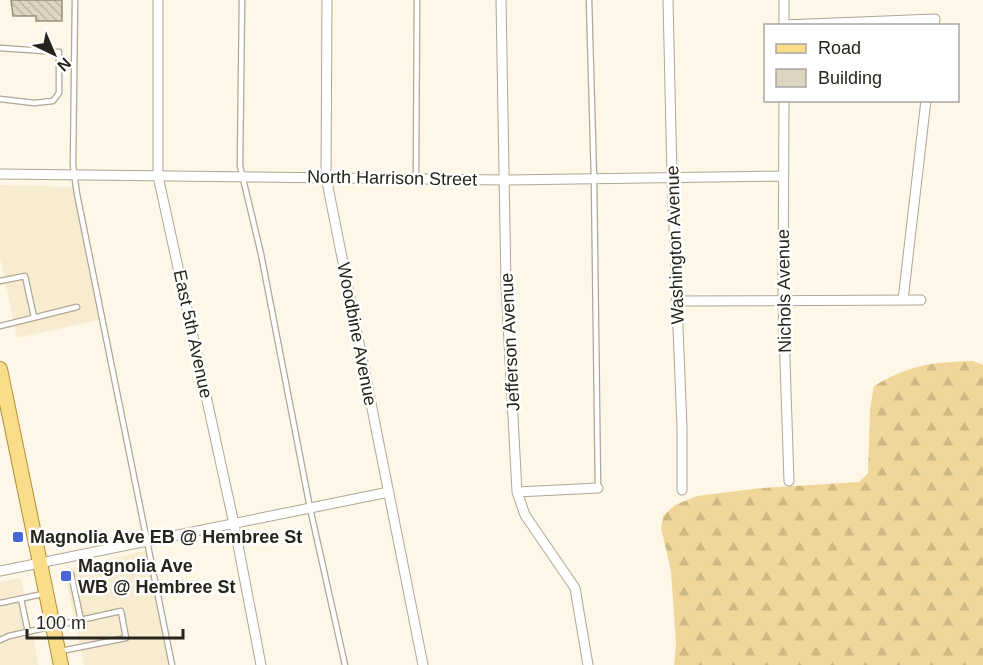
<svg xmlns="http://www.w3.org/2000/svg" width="983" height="665" font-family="Helvetica,sans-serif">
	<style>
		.built { fill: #f7ecd0 }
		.forest { fill: url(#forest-firs) }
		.building { fill: url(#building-back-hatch); stroke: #97907d; stroke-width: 1.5 }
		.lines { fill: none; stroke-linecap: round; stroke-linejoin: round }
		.service-casing { stroke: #afa794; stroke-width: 7 }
		.minor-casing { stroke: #afa794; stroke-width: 11 }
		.primary-casing { stroke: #ad8e32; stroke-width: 16 }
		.service { stroke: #fff; stroke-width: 4.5 }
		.minor { stroke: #fff; stroke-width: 9 }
		.primary { stroke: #f9dd8b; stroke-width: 14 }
		.poi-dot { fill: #4865d9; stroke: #fff; stroke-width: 2 }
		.labels { text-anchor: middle; stroke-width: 5; stroke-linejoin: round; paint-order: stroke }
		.street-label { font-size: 18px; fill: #27241c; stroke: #fff }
		.poi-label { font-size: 18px; font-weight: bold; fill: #27241c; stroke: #fff; text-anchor: start }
	</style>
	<defs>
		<pattern id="forest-firs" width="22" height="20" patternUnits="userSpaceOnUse" patternTransform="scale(1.5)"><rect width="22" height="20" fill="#f0d799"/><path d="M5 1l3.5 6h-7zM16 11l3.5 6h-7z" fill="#ceb883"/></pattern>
		<pattern id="building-back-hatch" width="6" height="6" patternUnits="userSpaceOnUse" patternTransform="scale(1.5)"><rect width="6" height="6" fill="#ddd5c1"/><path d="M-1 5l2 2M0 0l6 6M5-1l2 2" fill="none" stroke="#beb7a5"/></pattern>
	</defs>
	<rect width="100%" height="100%" fill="#fef7e7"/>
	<path class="built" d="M0 185 76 187 103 319 17 338 0 257Z
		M150 550 172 665H84L64 572 74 567Z
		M19 578 21 579 39 665H0V582Z"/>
	<path class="forest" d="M973 361 983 365V665H674L676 644 671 571 661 528 663 516 675 505 697 496 761 488 859 482 868 473 870 409 874 386C909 365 933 362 973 361Z"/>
	<path class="building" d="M11 0H62V21H36V16H13Z"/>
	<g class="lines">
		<defs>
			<path id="service" d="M75 0 73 165 77 194 172 665
				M242 0 240 166 261 254 310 508 345 665
				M589 0 594 178 598 488
				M0 48 59 52V93L53 101 34 103 0 99
				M416 178 417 0
				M0 281 25 276 34 317
				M0 326 77 307
				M71 574 81 620
				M21 599 28 632
				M0 603 43 594
				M0 640 9 636 121 611 126 638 61 651"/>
			<path id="minor" d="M158 0V176L234 524 261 665
				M327 0 326 177 423 665
				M501 0 506 286 517 492 525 515 575 588 588 665
				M668 0 672 177 682 428V490
				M784 25 935 19 934 26
				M784 26V0
				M784 100 783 301 789 481
				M0 174 504 180 783 176
				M903 300 926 100
				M676 301 921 300
				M517 492 598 488
				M0 571 389 492"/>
			<path id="primary" d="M0 369 61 665"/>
		</defs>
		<use href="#service" class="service-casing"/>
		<use href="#minor" class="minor-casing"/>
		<use href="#primary" class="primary-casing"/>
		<use href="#service" class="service"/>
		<use href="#minor" class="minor"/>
		<use href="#primary" class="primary"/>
	</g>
	<g class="poi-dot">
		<rect x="12" y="531" width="12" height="12" rx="3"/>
		<rect x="60" y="570" width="12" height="12" rx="3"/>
	</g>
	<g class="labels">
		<g class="street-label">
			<text transform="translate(392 178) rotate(1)" y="6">North Harrison Street</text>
			<text transform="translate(675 245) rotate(-92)" y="6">Washington Avenue</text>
			<text transform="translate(784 291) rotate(-91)" y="6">Nichols Avenue</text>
			<text transform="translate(193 334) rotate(78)" y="6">East 5th Avenue</text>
			<text transform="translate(357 334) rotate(79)" y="6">Woodbine Avenue</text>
			<text transform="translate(510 342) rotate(-93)" y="6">Jefferson Avenue</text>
		</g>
		<g class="poi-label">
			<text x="30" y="543">Magnolia Ave EB @ Hembree St</text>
			<text x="78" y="572">Magnolia Ave<tspan x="78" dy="21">WB @ Hembree St</tspan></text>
		</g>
	</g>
	<rect x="764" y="24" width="195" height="78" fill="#ffffff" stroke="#a9a7a4" stroke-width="1.5"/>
	<rect x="776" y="44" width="30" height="9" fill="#f9dd8b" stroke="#a9a7a4" stroke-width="1.5"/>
	<text x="818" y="54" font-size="18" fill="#27241c">Road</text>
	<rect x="776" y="69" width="30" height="18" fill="#ddd5c1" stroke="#a9a7a4" stroke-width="1.5"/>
	<text x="818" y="84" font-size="18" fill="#27241c">Building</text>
	<g transform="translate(54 54) rotate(136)" stroke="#ffffff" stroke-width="4.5" paint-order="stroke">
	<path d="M0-4.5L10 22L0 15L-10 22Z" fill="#27241c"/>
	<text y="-9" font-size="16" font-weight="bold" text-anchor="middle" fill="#27241c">N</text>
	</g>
	<path d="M27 629v9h156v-9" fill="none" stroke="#27241c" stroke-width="3"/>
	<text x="36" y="629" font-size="18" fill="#27241c" stroke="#ffffff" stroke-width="4.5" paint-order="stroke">100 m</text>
</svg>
